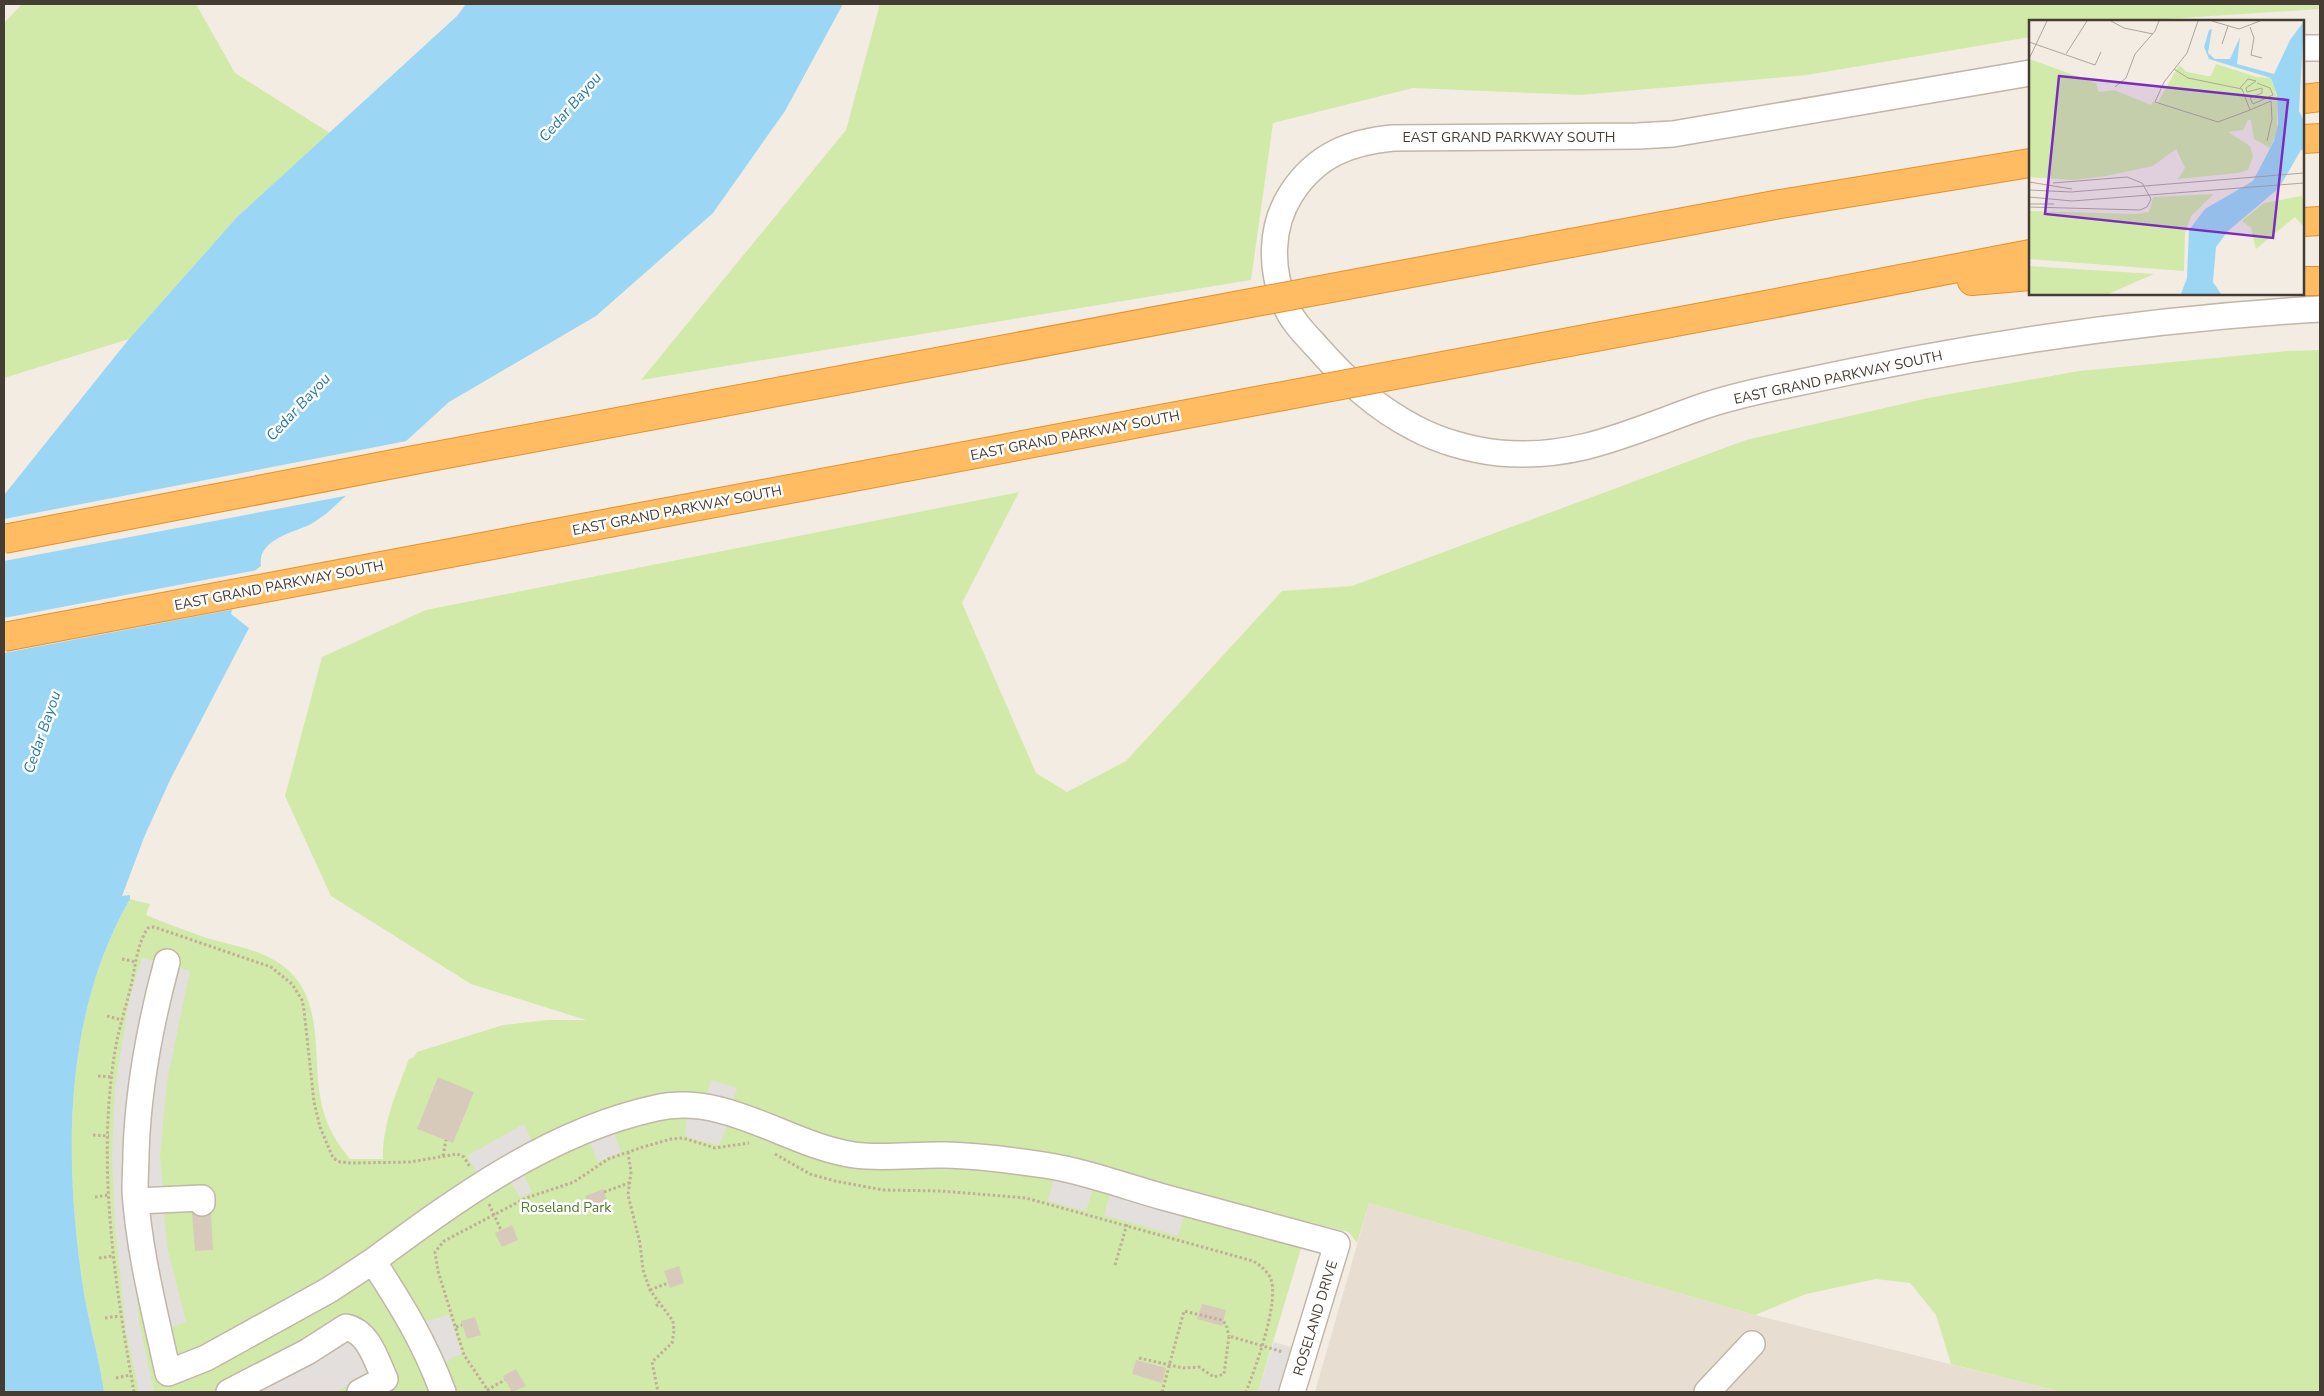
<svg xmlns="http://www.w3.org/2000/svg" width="2324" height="1396" font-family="'Nunito Sans',sans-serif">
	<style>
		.residential { fill: #e7ded1 }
		.green { fill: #d2eaa9 }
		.parking { fill: #e3dfdc }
		.water { fill: #9bd7f4 }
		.pier { fill: #f3ece3 }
		.building { fill: #d8cabb }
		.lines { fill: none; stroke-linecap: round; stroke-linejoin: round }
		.minor-casing { stroke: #c1b6a8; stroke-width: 28 }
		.highway-casing { stroke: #e6902a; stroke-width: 30 }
		.path { stroke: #c1ae96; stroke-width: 3; stroke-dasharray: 2.5 2.5; stroke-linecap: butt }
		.minor { stroke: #fff; stroke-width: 25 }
		.highway { stroke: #ffbc62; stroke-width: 28 }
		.highway-bridge-casing { stroke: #e6902a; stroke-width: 30; stroke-linecap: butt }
		.highway-bridge { stroke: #ffbc62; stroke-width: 28 }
		.labels { text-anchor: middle; stroke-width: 5; stroke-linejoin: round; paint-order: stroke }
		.street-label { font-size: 14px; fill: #453c33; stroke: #fff }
		.park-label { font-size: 14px; fill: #4c7923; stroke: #fff }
		.water-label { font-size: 15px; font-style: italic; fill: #257aa6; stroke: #fff }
		.inset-road { fill: none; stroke: #ada69d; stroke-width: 1 }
		.view { fill: #7b2cbf; fill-opacity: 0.15; stroke: #7b2cbf; stroke-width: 2.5 }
		.inset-edge { fill: none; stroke: #453c33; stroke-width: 2.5 }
	</style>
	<rect width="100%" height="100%" fill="#f3ece3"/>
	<path class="residential" d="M1369 1203 1755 1315 2061 1392H1315Z"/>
	<path class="green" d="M22 4H196L235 73 330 133 237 217 129 339 4 378V23Z
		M880 4H2320V9L2135 21H2030V37L1807 75 1580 95 1413 88 1273 123 1251 280 641 380 846 130Z
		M2320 350V1392H2061L1951 1364 1936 1315 1910 1283 1876 1279 1806 1294 1755 1315 1369 1203 1357 1243 1349 1232 1309 1222 1258 1392H104C99 1355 87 1318 82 1280 64 1153 64 1014 130 899L150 904 146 915C166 923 186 931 207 938 234 946 265 950 287 969 326 1003 311 1061 322 1106 327 1127 337 1143 350 1159H383C382 1124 397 1091 409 1059L414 1057 417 1052 503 1025 548 1020H586L471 984 331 896 285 796 322 657 426 610 1019 492 962 603 1036 773 1067 792 1126 761 1282 591 1352 586 1746 440 1928 398 2079 371 2289 351Z"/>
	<path class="parking" d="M142 958 157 962 131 1237 139 1321 154 1392H139L126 1331 115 1225 112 1155 115 1089 129 1000Z
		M175 966 190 971 167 1081 160 1157 163 1188 146 1190V1121Z
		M711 1080 737 1088 732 1106 707 1095Z
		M687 1113 728 1124 719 1145 689 1138 685 1135Z
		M524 1124 534 1146 479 1177 467 1156Z
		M619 1126 615 1135 621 1152 598 1162 588 1138Z
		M521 1170 532 1192 520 1197 508 1178Z
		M1052 1175 1094 1185 1086 1211 1048 1201 1053 1181Z
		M1110 1194 1185 1212 1178 1236 1104 1215Z
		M163 1205 168 1251 186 1322 171 1327 157 1273 147 1207Z
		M449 1314 462 1354 449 1359 444 1366 423 1320 429 1321Z
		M348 1340 353 1342 368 1370 365 1376 335 1392H249Z
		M1274 1342 1304 1351 1292 1392H1258Z"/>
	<path class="water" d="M466 4H843L785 111 713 213 596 316 449 402 326 514C321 517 315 522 309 525 292 533 257 540 261 566 245 577 235 595 231 614L249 628 171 778 145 835 122 896 130 895V899C64 1014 64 1153 82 1280 87 1318 99 1355 104 1392H4V495L129 339 237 217 457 16Z"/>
	<path class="pier" d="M412 440 350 495 4 561V519Z
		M262 569 251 575 236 602 235 609 4 653V618Z"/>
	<path class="building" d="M438 1077 474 1092 453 1143 417 1129Z
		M603 1189 608 1203 590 1210 585 1196Z
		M192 1213 202 1217 211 1213 213 1250 195 1251Z
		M512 1225 518 1240 502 1247 495 1233Z
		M679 1266 684 1283 670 1288 664 1271Z
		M1202 1304 1226 1310 1222 1326 1197 1319Z
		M475 1317 481 1335 467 1339 461 1321Z
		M1136 1360 1166 1368 1162 1383 1132 1374Z
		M516 1369 526 1386 512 1392 503 1376Z"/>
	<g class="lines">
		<defs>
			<path id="minor" d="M2303 48H2320
				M2030 73 1673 134 1638 136 1393 138C1350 142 1316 155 1291 194 1270 227 1270 269 1285 304 1291 320 1305 334 1317 347 1346 380 1376 408 1415 428 1439 441 1471 450 1499 453 1576 460 1630 432 1701 407 1730 397 1762 390 1792 384 1966 346 2143 319 2320 309
				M167 962C150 1025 138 1088 136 1153 136 1165 135 1178 135 1191 139 1252 155 1313 168 1373L206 1358 329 1290 373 1261
				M137 1201 202 1198V1203
				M229 1392 307 1352 346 1327C369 1332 376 1360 385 1379L360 1392
				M443 1392C424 1341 402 1306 373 1261 458 1198 550 1131 656 1108 726 1092 787 1145 854 1155 884 1159 916 1154 946 1155 979 1156 1011 1160 1044 1165 1084 1171 1124 1186 1163 1197 1221 1213 1279 1228 1337 1244L1292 1392
				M1707 1392 1752 1344"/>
			<path id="highway" d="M2303 99 2320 97
				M2303 139 2320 138
				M2303 222 2320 221
				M1571 243 1780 204 2030 163
				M1972 281 2030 276
				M2303 281H2320
				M1750 308 2030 254"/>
		</defs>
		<use href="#minor" class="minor-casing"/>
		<use href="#highway" class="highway-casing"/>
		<path class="path" d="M122 959 136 962
			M107 1016 122 1020
			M98 1076 112 1077
			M93 1135 109 1136
			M628 1152 631 1172 628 1195 640 1243 643 1270 650 1290 673 1321 674 1331 672 1343 652 1362 658 1392
			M775 1154 810 1174 835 1181 883 1190 941 1191 1026 1198 1253 1261C1260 1265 1266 1270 1270 1277 1281 1299 1255 1369 1246 1392
			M443 1156 446 1140
			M604 1192 629 1183
			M95 1197 108 1195
			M489 1204 501 1230
			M99 1258 113 1256
			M1115 1265 1127 1224
			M650 1290 668 1283
			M656 1306 660 1303
			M105 1318 120 1316
			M456 1327 462 1325
			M1139 1358 1183 1368 1199 1367 1214 1377 1224 1374 1229 1336 1283 1352
			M116 1378 131 1375
			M487 1390 505 1380
			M134 1392C114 1280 96 1159 116 1045 120 1025 126 1006 131 986 135 969 137 943 148 928L154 927 271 967 292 984 302 1000 304 1010 314 1102 320 1127 333 1158 340 1162 352 1163 410 1162 457 1154 464 1157 470 1167
			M489 1392 464 1355 438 1271 435 1252 444 1241 526 1198 574 1182 608 1159 643 1147 671 1139 683 1138 715 1148 749 1143
			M1162 1392 1184 1311 1221 1320 1226 1324 1229 1336"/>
		<use href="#minor" class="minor"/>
		<use href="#highway" class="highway"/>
		<defs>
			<path id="highway-bridge" d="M4 539 409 461 1571 243
				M4 637 1750 308"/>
		</defs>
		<use href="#highway-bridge" class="highway-bridge-casing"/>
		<use href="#highway-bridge" class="highway-bridge"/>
	</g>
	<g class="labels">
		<g class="street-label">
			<text x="1509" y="142">EAST GRAND PARKWAY SOUTH</text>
			<text transform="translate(1838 377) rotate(-12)" y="5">EAST GRAND PARKWAY SOUTH</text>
			<text transform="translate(1075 435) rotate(-11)" y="5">EAST GRAND PARKWAY SOUTH</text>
			<text transform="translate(677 510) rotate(-11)" y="5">EAST GRAND PARKWAY SOUTH</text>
			<text transform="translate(279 585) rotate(-11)" y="5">EAST GRAND PARKWAY SOUTH</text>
			<text transform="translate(1315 1318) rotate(-73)" y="5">ROSELAND DRIVE</text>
		</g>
		<g class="park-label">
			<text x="566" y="1212">Roseland Park</text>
		</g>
		<g class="water-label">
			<text transform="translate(570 107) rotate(-49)" y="5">Cedar Bayou</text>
			<text transform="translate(298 407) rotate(-47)" y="5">Cedar Bayou</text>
			<text transform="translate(42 732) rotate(-71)" y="5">Cedar Bayou</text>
		</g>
	</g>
	<g transform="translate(2029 20)">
		<rect width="275" height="275" fill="#f3ece3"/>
		<path d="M0 39 67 63 70 72 85 70 122 85 124 81 128 84 150 45 158 52 178 56H182L187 44 228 57 242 58 248 77V112L241 128 225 119 222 100H219L214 110 199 112 221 126 224 136 219 150 209 153 149 159 156 148 147 129 124 146 77 156 44 160 0 157ZM185 174 162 196 156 213 155 251 0 239V191L106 194 120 192 124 177ZM272 176 275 179V207L266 197 227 229 222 208 213 201 235 183ZM0 246 125 254 79 274H0Z" fill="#d2eaa9"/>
		<path d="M275 1 270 91 275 101V130H272L250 168 199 211 187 227 184 262 192 274H152L158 258 160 210 176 189 224 161 245 121 249 104 248 75 242 58 180 39 175 27 180 10 183 9 179 33 186 39H201L211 17 208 44 245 54 261 20Z" fill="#9bd7f4"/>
		<path class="inset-road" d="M82 1 95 8 124 14M183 1 210 9 231 1M221 7 225 18 222 35 233 38M0 22 66 45 72 32M193 24 199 6M37 34 58 1M1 37 18 1M145 49 159 58 213 69 221 90 189 102 126 82 135 62 158 33 169 1M86 67 97 58 106 34 126 11 130 1M211 68 219 59 227 61 217 68 218 72 233 68V73L221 78 224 84 244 75 241 68 228 63M221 90 242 81 243 99 238 121M0 162 43 169M0 170 42 172 275 153M0 177 43 181 275 163M0 184H25M0 187 111 190 118 187 122 179 113 163 98 157 24 163"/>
		<path class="view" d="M30 56 259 80 244 218 16 194Z"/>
		<rect width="275" height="275" class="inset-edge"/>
	</g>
	<rect width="2324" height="1396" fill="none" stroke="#453c33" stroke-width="10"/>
</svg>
